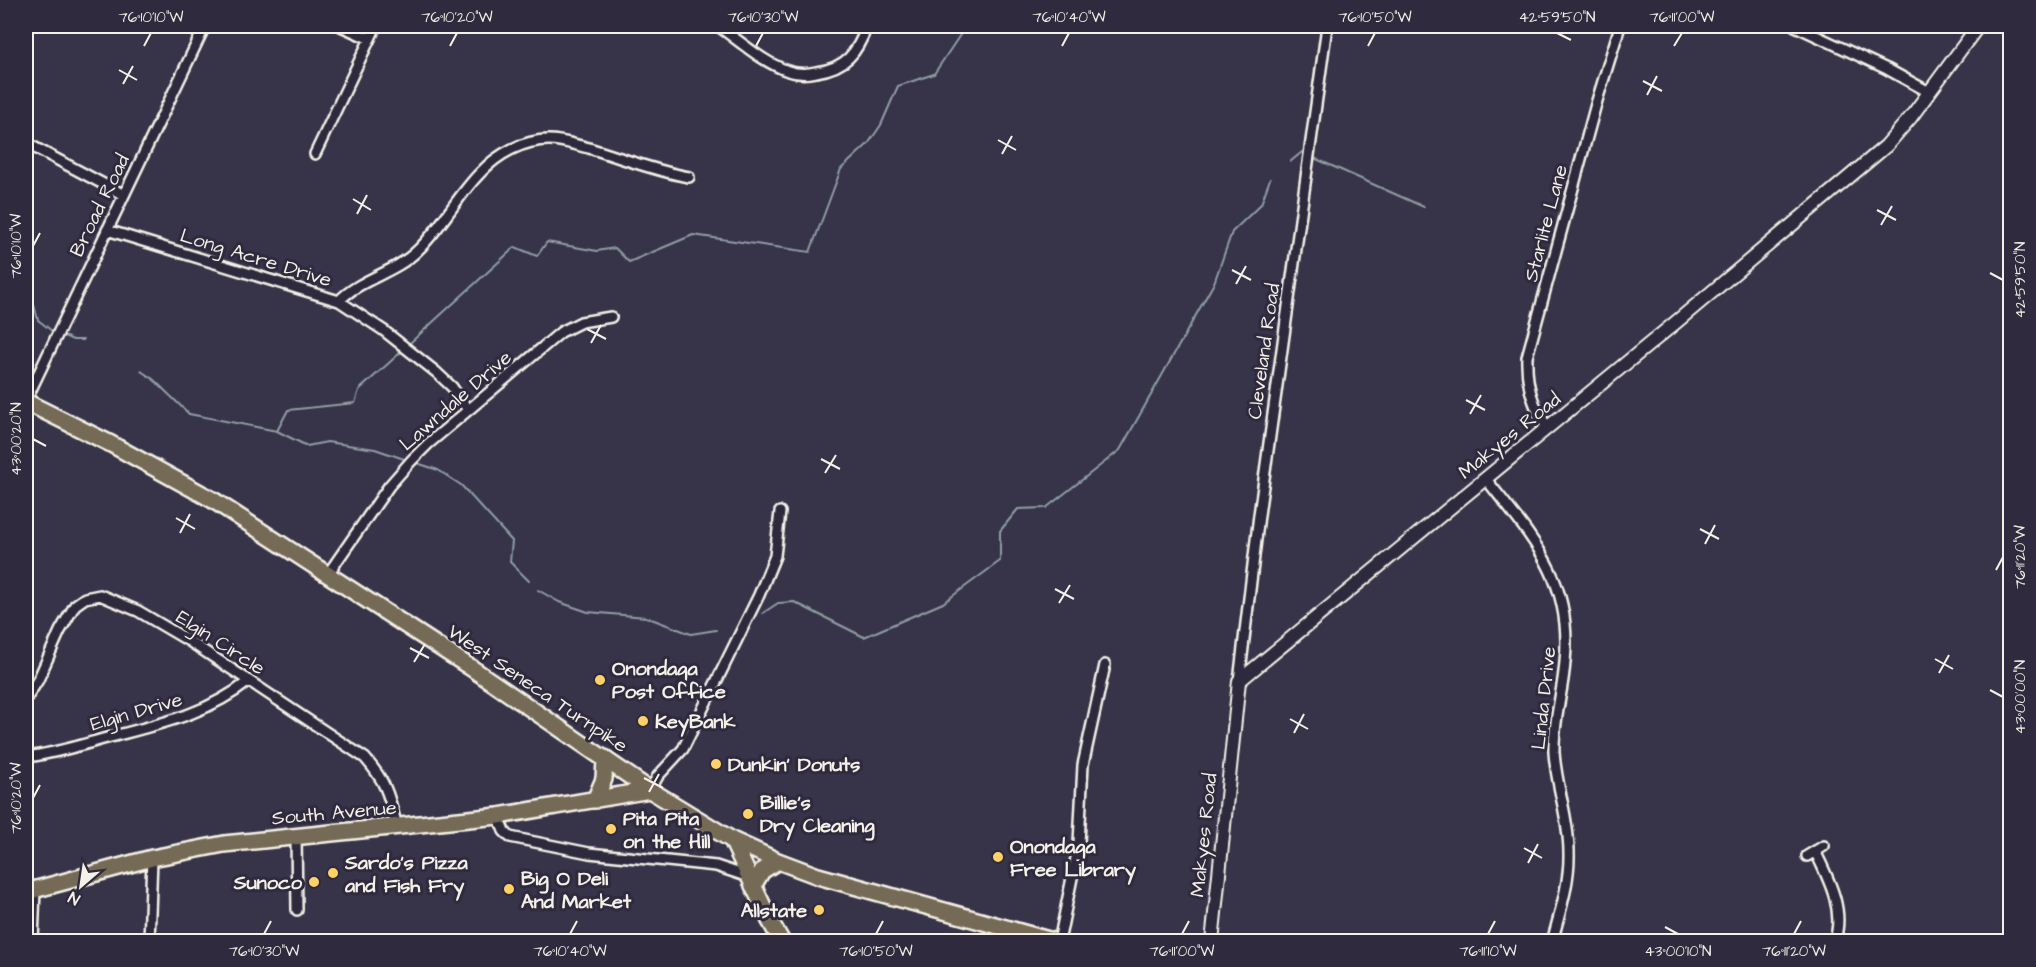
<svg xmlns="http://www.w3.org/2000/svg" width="2036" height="967" font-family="'Architects Daughter',sans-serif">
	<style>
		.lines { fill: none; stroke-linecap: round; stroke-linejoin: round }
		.stream { stroke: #909ea2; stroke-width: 2 }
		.minor-casing { stroke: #f4f1e8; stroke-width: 14 }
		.tertiary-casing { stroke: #f4f1e8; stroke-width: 16 }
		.primary-casing { stroke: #f4f1e8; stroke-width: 20 }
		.minor { stroke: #2f2a3d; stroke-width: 9 }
		.tertiary { stroke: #2f2a3d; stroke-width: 12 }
		.primary { stroke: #746b55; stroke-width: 15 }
		.ticks { fill: none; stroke: #f4f1e8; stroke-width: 2 }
		.poi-dot { fill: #ffd166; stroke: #2f2a3d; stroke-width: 2 }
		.labels { text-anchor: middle; stroke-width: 6; stroke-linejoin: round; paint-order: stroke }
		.street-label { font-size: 20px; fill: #f4f1e8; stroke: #2f2a3d }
		.poi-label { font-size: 20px; font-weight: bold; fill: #f4f1e8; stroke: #2f2a3d; text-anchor: start }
		.neatline { fill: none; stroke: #f4f1e8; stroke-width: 2 }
		.ticks-label { font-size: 15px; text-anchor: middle; fill: #f4f1e8 }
	</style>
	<rect width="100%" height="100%" fill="#373449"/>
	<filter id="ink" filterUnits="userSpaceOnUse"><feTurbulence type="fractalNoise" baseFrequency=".0167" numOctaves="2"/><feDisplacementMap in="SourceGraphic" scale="12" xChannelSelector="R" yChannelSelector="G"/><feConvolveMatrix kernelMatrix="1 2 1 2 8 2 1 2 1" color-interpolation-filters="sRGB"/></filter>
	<g filter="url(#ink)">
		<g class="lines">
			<path class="stream" d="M1314 158 1424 207
				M1290 162 1302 152
				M26 298 34 305 38 320 52 331
				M64 336 73 340H83
				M410 343 515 247 537 256 547 242 597 251 615 248 629 262 693 235 810 252 841 169 868 144 881 125 898 86 934 74 966 26
				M141 371 153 379 189 414 277 431 307 446 327 442 375 449 404 459
				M277 431 288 410 355 403 359 390 401 352
				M417 463 438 470 461 485 512 541 510 562 529 581
				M538 590 559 602 588 612 646 617 691 634 716 630
				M763 613 778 603 794 602 864 637 943 603 1000 561V531L1018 509 1046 508 1120 450 1214 283 1232 232 1261 204 1270 179"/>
			<defs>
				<path id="minor" d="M341 26 370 39
					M718 26C740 41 762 62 788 71 797 74 807 74 816 72 846 68 857 53 867 26
					M1795 26 1887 69 1929 92
					M26 143 124 195
					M315 154 376 26
					M107 230 339 301 383 330 436 372 452 387 468 410
					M339 301C361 278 394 274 418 250 442 227 457 196 481 172 498 154 523 140 549 140 562 140 576 145 589 148 622 158 655 171 689 177
					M26 400 205 26
					M1548 428C1532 406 1526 384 1527 357L1596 104 1620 26
					M1486 479C1533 539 1573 580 1565 662 1563 692 1553 722 1554 752 1556 786 1569 818 1569 852 1570 882 1560 912 1552 942
					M328 574 389 486 411 461 428 444 561 332 581 322 611 317
					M1239 681 1259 515 1327 26
					M26 699 38 680 60 631 75 605 85 598 100 595 138 611 189 641 365 758C387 783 389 796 397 827
					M26 757C53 754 81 745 107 738 159 724 206 715 249 681
					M650 790 658 776 683 749 759 595 775 556 780 512
					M498 816 504 831 510 837 589 853 716 866 749 877
					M296 835 297 910
					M1815 851C1828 878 1846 911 1834 942
					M1807 856 1824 846
					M33 942 35 889
					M149 942 152 858
					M1059 942 1079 843 1083 765 1105 665"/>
				<path id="tertiary" d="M1212 942 1239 681 1675 323 1886 146 1911 117 1978 26"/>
				<path id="primary" d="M26 402 111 444 213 500 470 667 650 790 732 840 778 861 818 876 1056 942
					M595 800 604 779 605 758
					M732 840 769 919 782 942
					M753 886 762 871 778 861
					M26 892 152 858 224 844 498 816 650 790"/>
			</defs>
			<use href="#minor" class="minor-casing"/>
			<use href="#tertiary" class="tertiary-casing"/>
			<use href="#primary" class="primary-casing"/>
			<use href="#minor" class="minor"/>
			<use href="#tertiary" class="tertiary"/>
			<use href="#primary" class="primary"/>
		</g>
	</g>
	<path class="ticks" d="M1557 33 1571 40M144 46 151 33M450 46 457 33M756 46 763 33M1062 46 1069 33M1368 46 1375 33M1674 46 1682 33M119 70 137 80M1643 81 1662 91M123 84 133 66M1647 95 1657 76M998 140 1016 150M1002 154 1012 136M353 199 371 210M1877 210 1896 220M357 214 367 195M1881 225 1892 206M33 246 40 233M1232 270 1251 280M1990 273 2003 280M1236 284 1246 266M587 329 606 339M591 343 601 325M1466 400 1485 410M1470 414 1481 395M33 439 46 446M821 459 840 469M825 473 836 455M176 518 195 529M1700 529 1719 539M180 533 190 514M1705 544 1715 525M1996 570 2003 557M1055 589 1074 599M1059 603 1070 585M410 648 429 658M1935 659 1953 669M414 662 425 644M1939 673 1949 655M1990 690 2003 697M1290 719 1308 729M1294 733 1304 714M644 778 663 788M649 792 659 774M33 798 40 785M1524 848 1542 858M1528 863 1538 844M1665 927 1678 934M264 934 271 921M570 934 577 921M876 934 883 921M1182 934 1189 921M1488 934 1495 921M1794 934 1801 921"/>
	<g class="poi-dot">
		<circle cx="600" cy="680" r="6"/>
		<circle cx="643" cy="721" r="6"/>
		<circle cx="716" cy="764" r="6"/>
		<circle cx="748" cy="814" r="6"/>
		<circle cx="611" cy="829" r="6"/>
		<circle cx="998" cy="857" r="6"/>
		<circle cx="333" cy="873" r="6"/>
		<circle cx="314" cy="882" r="6"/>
		<circle cx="509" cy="889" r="6"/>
		<circle cx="819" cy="910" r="6"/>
	</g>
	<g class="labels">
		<g class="street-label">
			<text transform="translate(99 205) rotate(-64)" y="7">Broad Road</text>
			<text transform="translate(1545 223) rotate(-75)" y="7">Starlite Lane</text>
			<text transform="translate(256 257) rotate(17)" y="7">Long Acre Drive</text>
			<text transform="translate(1263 351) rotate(-82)" y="7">Cleveland Road</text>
			<text transform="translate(455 400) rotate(-41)" y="7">Lawndale Drive</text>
			<text transform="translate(1509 435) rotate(-39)" y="7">Makyes Road</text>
			<text transform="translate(221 642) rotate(33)" y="7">Elgin Circle</text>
			<text transform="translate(538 688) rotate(34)" y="7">West Seneca Turnpike</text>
			<text transform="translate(1543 698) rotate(-84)" y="7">Linda Drive</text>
			<text transform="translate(136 711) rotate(-16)" y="7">Elgin Drive</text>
			<text transform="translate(334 812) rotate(-5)" y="7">South Avenue</text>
			<text transform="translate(1203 835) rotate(-84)" y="7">Makyes Road</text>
		</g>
		<g class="poi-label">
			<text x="612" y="675">Onondaga<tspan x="612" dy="23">Post Office</tspan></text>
			<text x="655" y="728">KeyBank</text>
			<text x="728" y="771">Dunkin' Donuts</text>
			<text x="760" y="809">Billie's<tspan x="760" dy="23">Dry Cleaning</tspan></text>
			<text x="623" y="825">Pita Pita<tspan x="623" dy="23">on the Hill</tspan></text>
			<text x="1010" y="853">Onondaga<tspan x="1010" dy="23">Free Library</tspan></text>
			<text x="345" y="869">Sardo's Pizza<tspan x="345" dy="23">and Fish Fry</tspan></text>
			<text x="521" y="885">Big O Deli<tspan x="521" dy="23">And Market</tspan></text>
			<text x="302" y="889" text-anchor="end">Sunoco</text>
			<text x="807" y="917" text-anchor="end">Allstate</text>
		</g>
	</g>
	<rect width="2036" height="967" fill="none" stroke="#2f2a3d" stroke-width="66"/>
	<g transform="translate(81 886) rotate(209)" stroke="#2f2a3d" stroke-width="4.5" paint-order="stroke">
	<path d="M0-4.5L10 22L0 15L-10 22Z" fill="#f4f1e8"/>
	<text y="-9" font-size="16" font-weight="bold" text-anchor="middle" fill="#f4f1e8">N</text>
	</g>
	<rect x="33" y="33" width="1970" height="901" class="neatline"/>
	<g class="ticks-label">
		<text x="151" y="22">76°10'10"W</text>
		<text x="457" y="22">76°10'20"W</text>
		<text x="763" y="22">76°10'30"W</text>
		<text x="1069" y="22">76°10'40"W</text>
		<text x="1375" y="22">76°10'50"W</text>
		<text x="1557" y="22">42°59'50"N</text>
		<text x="1682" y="22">76°11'00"W</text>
		<text transform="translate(16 246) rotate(-90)" y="5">76°10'10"W</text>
		<text transform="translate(2020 280) rotate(-90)" y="5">42°59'50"N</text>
		<text transform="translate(16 439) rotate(-90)" y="5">43°00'20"N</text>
		<text transform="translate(2020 557) rotate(-90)" y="5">76°11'20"W</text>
		<text transform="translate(2020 697) rotate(-90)" y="5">43°00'00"N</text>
		<text transform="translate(16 798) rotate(-90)" y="5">76°10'20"W</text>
		<text x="264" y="956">76°10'30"W</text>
		<text x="570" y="956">76°10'40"W</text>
		<text x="876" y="956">76°10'50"W</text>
		<text x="1182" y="956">76°11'00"W</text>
		<text x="1488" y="956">76°11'10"W</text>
		<text x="1678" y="956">43°00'10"N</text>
		<text x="1794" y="956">76°11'20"W</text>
	</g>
</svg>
